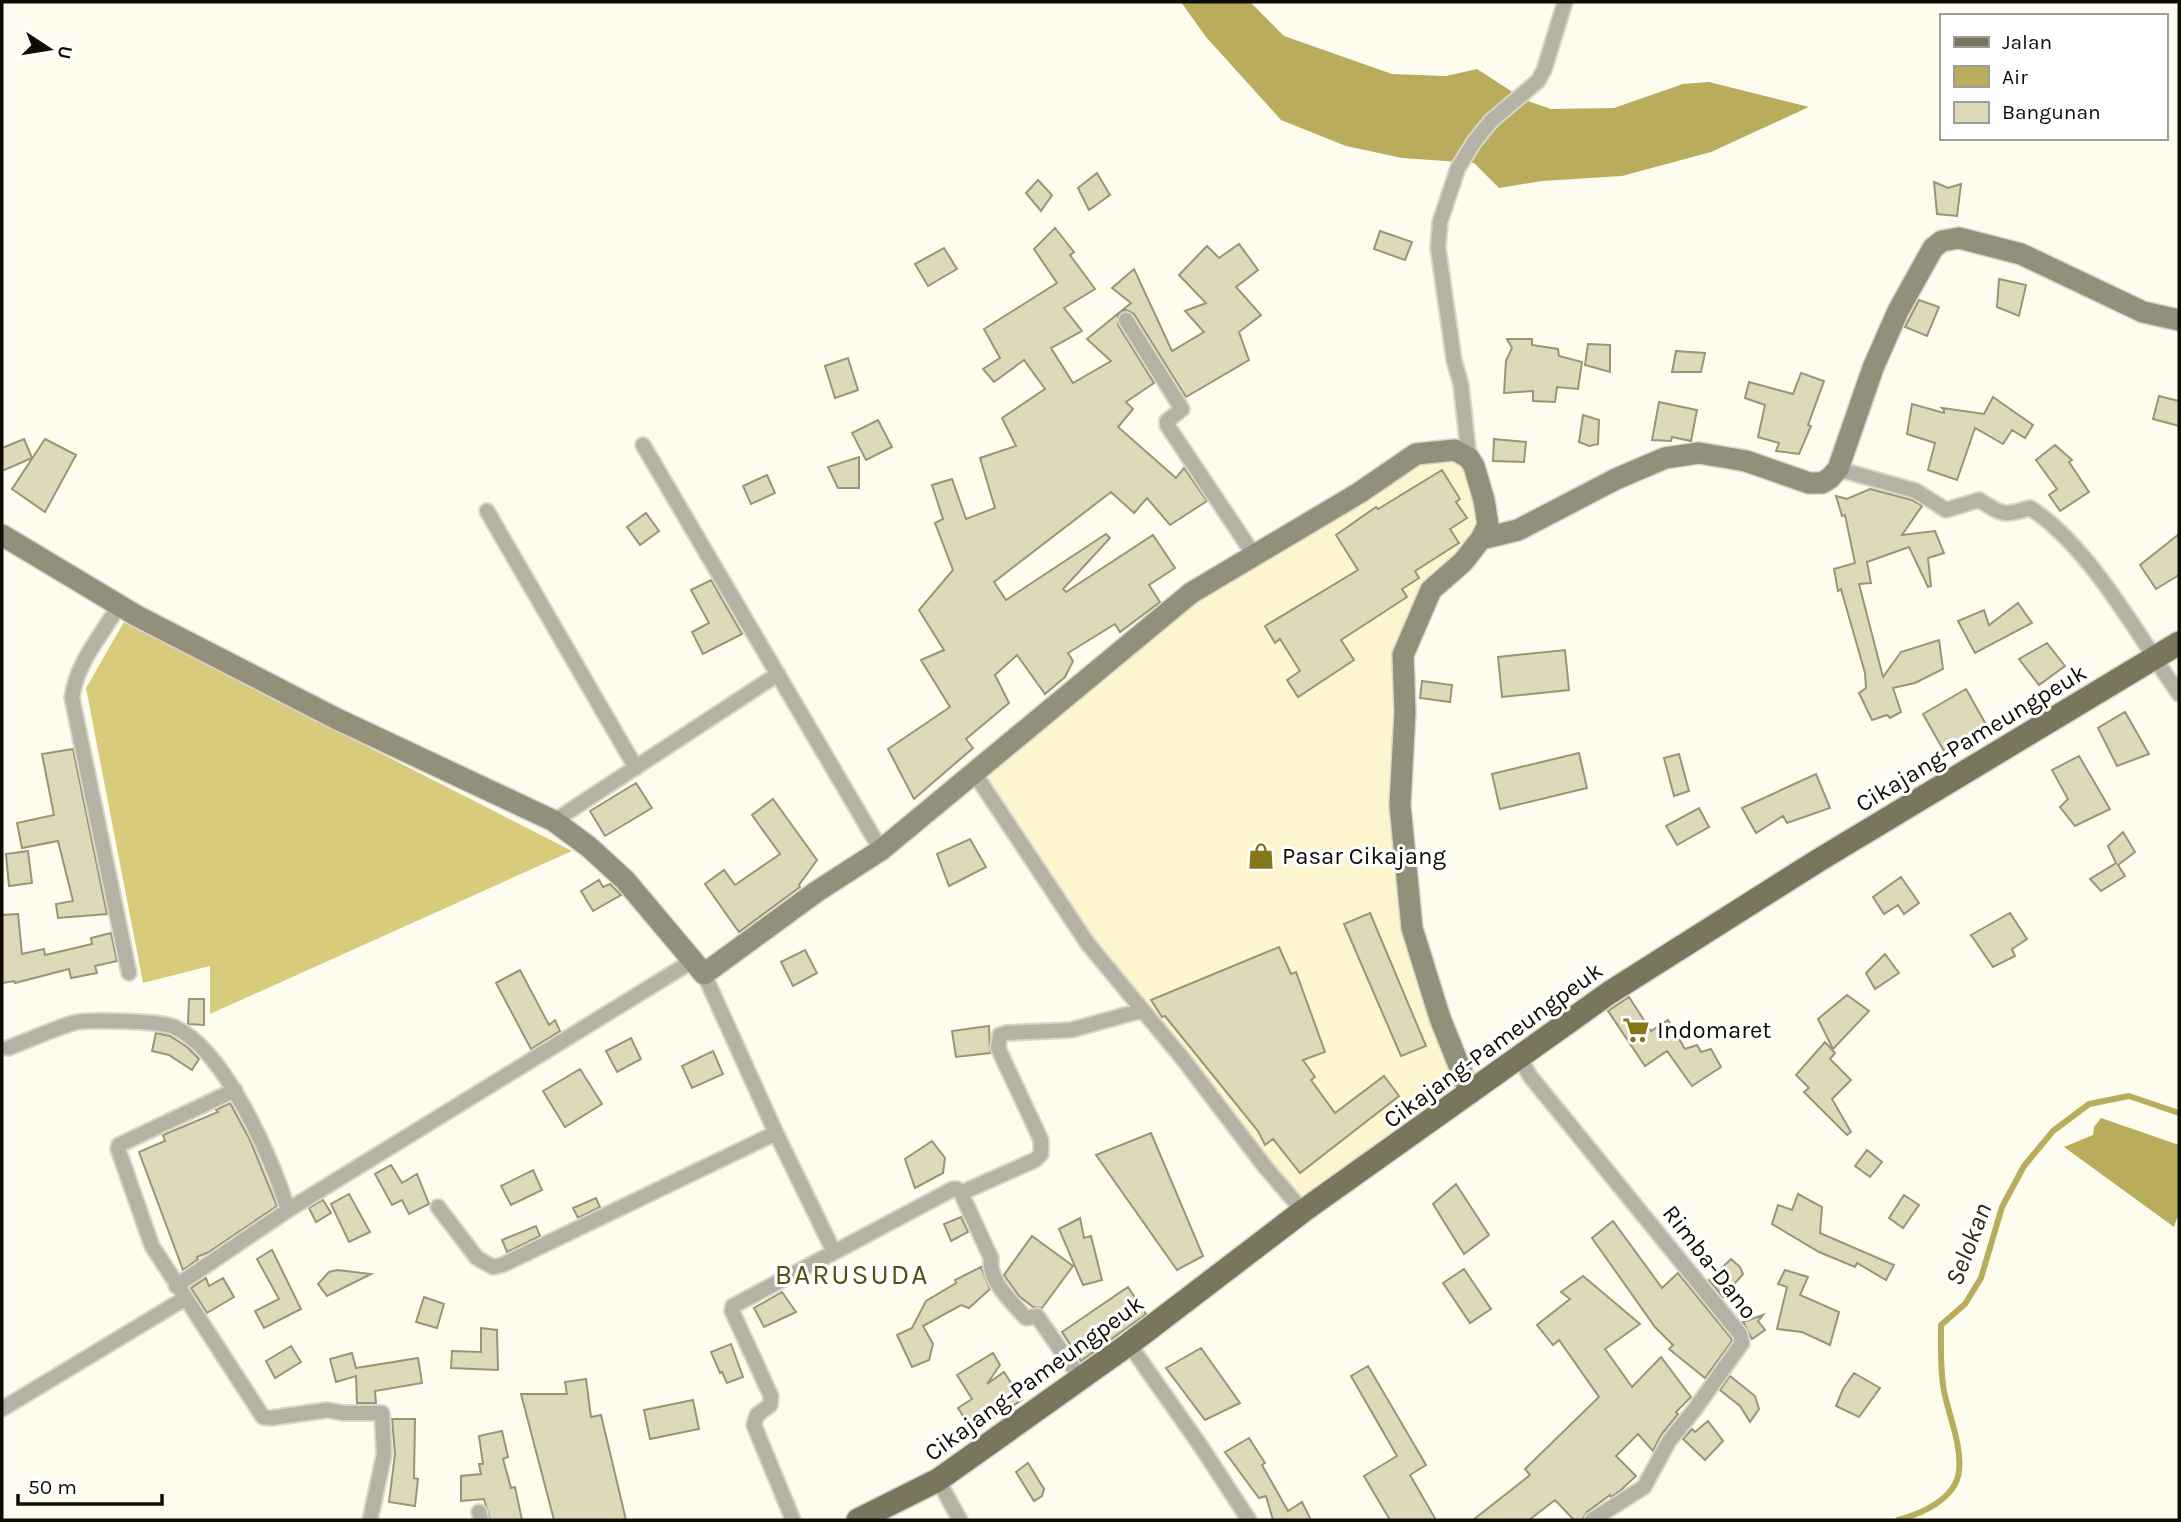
<svg xmlns="http://www.w3.org/2000/svg" width="2181" height="1522" font-family="Karla,sans-serif">
	<style>
		.built { fill: #fcf5cd }
		.forest { fill: #d9cb7c }
		.water { fill: #baac5d }
		.lines { fill: none; stroke-linecap: round; stroke-linejoin: round }
		.stream { stroke: #baac5d; stroke-width: 6 }
		.building { fill: #ded9b8; stroke: #9a9576; stroke-width: 2 }
		.street-casing { stroke: #d8d6c9; stroke-width: 18 }
		.secondary-casing { stroke: #d8d6c9; stroke-width: 24 }
		.primary-casing { stroke: #d8d6c9; stroke-width: 26 }
		.street { stroke: #b5b2a5; stroke-width: 14 }
		.secondary { stroke: #928f7b; stroke-width: 21 }
		.primary { stroke: #7a765d; stroke-width: 23 }
		.labels { text-anchor: middle; stroke-width: 6; stroke-linejoin: round; paint-order: stroke }
		.street-label { font-size: 24px; fill: #0f0d03; stroke: #fff }
		.poi-label { font-size: 24px; fill: #0f0d03; stroke: #fff; text-anchor: start }
		.water-label { font-size: 26px; font-style: italic; fill: #312b07; stroke: #fff }
		.quarter-label { font-size: 28px; letter-spacing: 2px; fill: #584e0f; stroke: #fff }
	</style>
	<rect width="100%" height="100%" fill="#fefcef"/>
	<path class="built" d="M1455 450 1474 466 1488 525 1431 590 1403 655 1412 928 1470 1093 1303 1211 1088 944 975 774 1191 593 1416 454Z"/>
	<path class="forest" d="M124 622 572 851 210 1014V966L143 983 86 688Z"/>
	<path class="water" d="M1181 2H1250L1284 36 1392 74 1446 76 1477 69 1525 100 1551 109 1614 108 1683 84 1709 82 1809 107 1711 152 1622 176 1542 181 1499 188 1474 163 1402 158 1346 146 1281 120 1206 37Z
		M2101 1118 2179 1145V1212L2174 1227 2064 1147 2093 1135 2094 1127Z"/>
	<g class="lines">
		<path class="stream" d="M1898 1520C1921 1514 1956 1499 1959 1471 1962 1446 1949 1416 1944 1391 1940 1370 1941 1347 1941 1325L1965 1304 1981 1278 2002 1207 2024 1166 2053 1131 2089 1104 2129 1096 2179 1113"/>
	</g>
	<path class="building" d="M1097 173 1110 195 1089 210 1078 188Z
		M1038 180 1052 195 1041 211 1026 193Z
		M1934 182 1948 188 1961 184 1957 216 1937 214Z
		M1055 228 1074 252 1070 255 1095 289 1064 308 1082 331 1051 348 1073 383 1111 361 1087 339 1131 303 1112 288 1134 269 1172 351 1204 332 1185 311 1206 303 1179 275 1207 246 1219 258 1239 244 1258 270 1236 287 1261 315 1239 332 1249 360 1186 397 1134 314 1126 310 1118 315V325L1154 383 1126 402 1133 409 1118 427 1176 478 1184 468 1207 501 1170 525 1147 498 1134 513 1111 492 994 582 1006 600 1106 534 1110 538 1063 589 1066 592 1153 535 1175 568 1149 585 1160 602 1120 632 1115 624 1068 653 1073 661 1065 677 1045 694 1017 655 995 675 1009 703 966 739 973 748 914 799 888 749 950 707 921 660 944 650 919 610 953 570 935 523 943 519 932 485 952 479 966 519 995 508 980 458 1016 446 1002 418 1045 389 1024 360 994 382 983 369 1000 358 984 329 1057 283 1034 249Z
		M1380 231 1412 242 1405 260 1374 249Z
		M944 248 957 269 928 286 915 264Z
		M1999 279 2026 285 2019 316 1997 307Z
		M1919 300 1939 307 1927 336 1905 327Z
		M1507 339H1532V345L1558 349 1559 356 1582 362 1578 389 1557 387 1555 402 1533 401V391L1504 393 1506 361 1512 348Z
		M1588 344 1610 345V372L1585 365Z
		M1676 351 1705 353 1701 372H1672Z
		M848 358 858 390 835 398 825 366Z
		M1801 373 1824 381 1808 425 1811 426 1799 454 1776 451 1779 443 1758 437 1765 405 1745 398 1749 382 1793 394Z
		M2159 396 2179 401V426L2153 419Z
		M1993 397 2033 425 2025 438 2012 430 2003 444 1975 428 1957 480 1928 470 1935 443 1907 434 1912 404 1944 413V410L1942 408 1984 414Z
		M1659 402 1697 410 1691 441 1672 437 1671 441 1652 440Z
		M1583 415 1599 420 1598 444 1589 446 1579 442Z
		M878 420 892 447 866 460 852 433Z
		M24 439 32 458 2 471V448Z
		M45 439 76 455 45 512 12 489Z
		M1494 439 1526 442 1524 462 1493 461Z
		M2055 445 2072 460 2069 462 2089 492 2060 511 2049 495 2057 489 2036 460Z
		M859 457V488H838L828 467Z
		M1442 470 1460 499 1456 502 1467 518 1450 529 1459 543 1415 571 1419 578 1402 589 1407 597 1341 640 1354 660 1298 697 1287 680 1300 671 1280 639 1275 643 1265 626 1358 570 1336 535 1376 507 1378 509Z
		M767 475 775 493 751 504 743 486Z
		M1870 489 1912 500 1922 506 1902 535 1935 531 1944 553 1928 558 1931 586 1928 587 1909 547 1867 562 1871 583 1859 584 1883 677 1901 652 1939 640 1943 669 1915 683 1893 688 1901 712 1890 718 1887 715 1872 720 1859 693 1866 688 1865 673 1841 589 1838 591 1834 569 1855 563 1845 515 1842 516 1836 496 1847 499Z
		M646 513 659 531 640 545 627 527Z
		M2179 534V575L2156 589 2140 565Z
		M711 580 742 634 703 654 692 632 709 623 691 590Z
		M2018 603 2032 623 1975 653 1958 621 1984 610 1989 625Z
		M2047 643 2065 666 2039 685 2019 659Z
		M1565 650 1569 690 1502 697 1498 657Z
		M1422 681 1452 685 1450 702 1420 698Z
		M1966 689 1988 728 1945 753 1923 714Z
		M2125 712 2149 754 2117 766 2098 728Z
		M73 749 107 914 58 918 56 904 73 901 58 841 22 848 17 823 54 815 42 754Z
		M1579 753 1587 788 1500 809 1492 774Z
		M1679 754 1689 791 1674 796 1664 758Z
		M2079 756 2110 809 2075 826 2060 807 2068 799 2052 770Z
		M1816 774 1830 808 1787 823 1783 816 1756 833 1742 808Z
		M636 783 652 808 605 836 590 811Z
		M773 799 817 860 799 885 800 887 739 932 705 884 724 870 735 885 780 854 752 815Z
		M1699 808 1709 827 1677 845 1666 826Z
		M2123 832 2135 852 2118 865 2125 876 2101 891 2090 879 2116 863 2108 846Z
		M970 839 986 867 949 886 937 854Z
		M28 851 32 883 9 886 6 854Z
		M1901 877 1919 903 1904 914 1898 905 1884 914 1873 897Z
		M599 880 603 887 610 884 621 895 593 911 581 891Z
		M1370 913 1426 1046 1401 1056 1344 924Z
		M2010 913 2027 939 2012 949 2015 956 1993 967 1971 935Z
		M18 914 22 954 44 949 45 955 92 944 91 938 111 933 117 961 95 966 97 973 71 978 69 969 15 983 14 981 2 983V915Z
		M1279 947 1291 974 1296 972 1325 1052 1303 1060 1315 1077 1311 1080 1335 1113 1384 1076 1399 1096 1300 1173 1273 1139 1265 1145 1258 1131 1165 1016 1162 1017 1151 1000Z
		M805 950 817 973 793 986 781 962Z
		M1885 954 1899 973 1875 989 1866 973Z
		M520 970 549 1025 555 1020 560 1031 531 1049 496 983Z
		M1847 995 1869 1011 1833 1049 1818 1019Z
		M1629 997 1651 1031 1668 1020 1685 1049 1697 1045 1701 1052 1711 1049 1721 1067 1692 1086 1667 1051 1645 1066 1608 1011Z
		M189 999H204V1025L188 1024Z
		M989 1026 990 1053 956 1057 952 1031Z
		M156 1033 170 1036 187 1047 199 1059 192 1070 169 1055 152 1051Z
		M631 1038 641 1059 617 1072 606 1051Z
		M1825 1042 1835 1053 1830 1059 1851 1080 1832 1099 1851 1132 1847 1135 1804 1092 1809 1088 1796 1075Z
		M713 1051 723 1074 692 1088 682 1066Z
		M580 1069 602 1104 565 1127 543 1091Z
		M230 1103 250 1140 277 1206 209 1252 197 1257 198 1259 183 1270 139 1152 165 1141 163 1135 218 1112 216 1110Z
		M1151 1133 1203 1256 1177 1270 1096 1155Z
		M932 1141 945 1158 943 1173 915 1188 905 1159Z
		M1867 1150 1882 1162 1870 1177 1855 1166Z
		M391 1165 402 1183 417 1174 429 1204 409 1214 402 1200 392 1205 375 1174Z
		M533 1170 542 1190 511 1205 501 1186Z
		M1456 1184 1489 1235 1464 1254 1433 1204Z
		M349 1194 370 1232 349 1242 331 1204Z
		M1798 1194 1822 1207 1820 1233 1894 1265 1886 1280 1857 1263 1855 1267 1819 1252 1772 1224 1778 1205 1792 1210Z
		M1904 1195 1919 1205 1903 1228 1889 1218Z
		M596 1198 600 1207 578 1218 573 1208Z
		M323 1200 331 1213 316 1222 309 1208Z
		M961 1217 968 1232 951 1241 944 1224Z
		M1080 1218 1084 1238 1091 1236 1102 1280 1083 1285 1059 1229Z
		M1613 1221 1662 1288 1678 1273 1731 1338 1732 1341 1705 1378 1669 1349 1673 1345 1655 1327 1592 1238Z
		M536 1226 540 1236 507 1252 502 1240Z
		M1032 1236 1073 1266 1042 1308 1033 1307 1019 1296 1004 1275Z
		M272 1250 301 1309 264 1328 255 1311 279 1299 257 1259Z
		M1731 1259 1740 1267 1743 1274 1723 1297 1709 1280Z
		M981 1267 990 1289 969 1308 961 1305 923 1326 933 1344 929 1360 912 1367 897 1335 912 1328 926 1301 956 1283 955 1280Z
		M1464 1269 1491 1309 1470 1323 1443 1283Z
		M337 1270 371 1274 327 1296 318 1284 329 1272Z
		M1785 1270 1808 1277 1800 1295 1839 1312 1830 1345 1802 1332 1777 1329 1787 1287 1778 1284Z
		M1583 1276 1640 1324 1605 1349 1632 1387 1661 1357 1691 1397 1676 1412 1678 1414 1661 1435 1653 1451 1638 1434 1616 1456 1636 1476 1621 1490 1611 1497 1610 1495 1587 1512 1582 1520H1574L1555 1500 1529 1520H1473L1530 1475 1525 1469 1599 1397 1559 1340 1553 1345 1537 1325 1570 1299 1561 1292Z
		M206 1278 209 1286 223 1278 234 1297 207 1313 191 1288Z
		M1128 1287 1146 1314 1081 1361 1062 1332Z
		M782 1292 796 1312 764 1327 754 1308Z
		M424 1297 444 1304 437 1328 416 1322Z
		M1763 1315 1758 1321 1765 1330 1752 1339 1743 1322Z
		M481 1328 497 1330 498 1370 451 1368 452 1351 481 1352Z
		M731 1344 743 1377 727 1383 722 1372 720 1373 711 1352Z
		M291 1346 301 1362 275 1378 266 1361Z
		M1201 1348 1240 1403 1205 1420 1166 1368Z
		M352 1353 356 1368 418 1358 422 1383 375 1391 376 1403H357L356 1376 336 1382 330 1359Z
		M993 1353 1000 1365 987 1384 1004 1372 1022 1400 973 1431 958 1408 972 1399 957 1375Z
		M1368 1366 1426 1465 1410 1475 1436 1520H1390L1364 1476 1397 1456 1351 1376Z
		M1854 1373 1880 1388 1859 1417 1836 1406 1843 1389Z
		M1730 1376 1755 1396 1759 1409 1750 1422 1740 1406 1720 1390Z
		M586 1379 591 1417 601 1415 626 1520H554L521 1394H567L565 1382Z
		M693 1400 699 1429 650 1439 644 1410Z
		M392 1419H415L414 1478 418 1479 415 1506 389 1502 395 1454Z
		M1708 1421 1723 1441 1705 1460 1683 1439 1692 1429 1695 1432Z
		M502 1431 508 1457 503 1459 511 1488 515 1487 522 1520H490L484 1499 461 1501V1476L481 1474 479 1464H483L479 1436Z
		M1249 1438 1265 1463 1262 1465 1288 1511 1302 1502 1311 1520H1273L1266 1496 1259 1498 1225 1452Z
		M1028 1463 1044 1489 1042 1496 1034 1501 1016 1472Z"/>
	<g class="lines">
		<defs>
			<path id="street" d="M1126 320 1182 409 1167 421V425L1254 555
				M643 445 881 850
				M1469 458 1461 385 1454 360 1438 248 1440 222 1458 168 1474 142 1491 121 1538 81 1544 70 1565 2
				M1838 469 1916 491 1946 510 1979 500C2003 515 2003 516 2030 508 2088 544 2139 637 2179 694
				M487 511 636 768
				M119 606C101 635 76 664 72 698L129 973
				M975 774 1088 944 1183 1059 1266 1168 1303 1211
				M554 821 778 674
				M704 974 776 1133 834 1252
				M8 1048C29 1040 51 1030 73 1023 86 1019 161 1021 174 1027 225 1049 272 1159 288 1210
				M1519 1057 1530 1076 1740 1334 1742 1343 1695 1409 1669 1441 1644 1487 1592 1520
				M235 1090 119 1145 118 1149 152 1246 263 1417 271 1418 327 1410 343 1413H382L384 1455 370 1520
				M961 1193 991 1258C988 1281 1012 1302 1026 1318L1037 1316 1081 1379
				M438 1207 477 1258 493 1267 502 1265 776 1133
				M176 1286 288 1210 694 960
				M1129 1344 1200 1445 1249 1520
				M2 1409 184 1299
				M938 1480 960 1520
				M479 1512 481 1520
				M793 1520 754 1425 757 1415 770 1405 771 1396 732 1311 733 1306 953 1189H957L961 1193 1035 1160 1041 1154V1140L998 1048 1000 1035 1007 1033 1071 1030 1143 1010"/>
			<path id="secondary" d="M2 535 137 616 335 718 554 821 589 847 625 880 704 974 816 892 881 850 1191 593 1359 493 1416 454 1455 450 1469 458 1474 466 1484 500 1488 525 1481 539 1463 562 1431 590 1403 655 1405 712 1400 805 1412 928 1440 1018 1470 1093
				M1481 539 1518 530 1616 479 1665 458 1699 453 1746 461 1809 483H1822L1830 478 1838 469 1873 368 1898 311 1933 248 1942 241 1959 238 2021 254 2143 312 2179 320"/>
			<path id="primary" d="M858 1520 938 1480 1129 1344 1303 1211 1609 993 1819 860 2179 643"/>
		</defs>
		<use href="#street" class="street-casing"/>
		<use href="#secondary" class="secondary-casing"/>
		<use href="#primary" class="primary-casing"/>
		<use href="#street" class="street"/>
		<use href="#secondary" class="secondary"/>
		<use href="#primary" class="primary"/>
	</g>
	<defs>
		<symbol id="shop-bare" viewBox="-9 -9 18 18"><path d="M-5-2.5h2.3a2.7 3.5 0 0 1 5.4 0H5L5.5 6h-11ZM-1.5-2.5h3a1.5 2.3 0 0 0-3 0Z" fill="#857619" stroke="#fff" stroke-width="2.5" paint-order="stroke"/></symbol>
		<symbol id="supermarket-bare" viewBox="-9 -9 18 18"><path d="M-6-5.5h2.5l.6 2H6L4.5 2H-2.5L-4.4-4H-6ZM-1.5 3.2a1.3 1.3 0 1 0 .1 0ZM3 3.2a1.3 1.3 0 1 0 .1 0Z" fill="#857619" stroke="#fff" stroke-width="2.5" paint-order="stroke"/></symbol>
	</defs>
	<g fill-rule="evenodd">
		<use href="#shop-bare" x="1242" y="837" width="38" height="38"/>
		<use href="#supermarket-bare" x="1617" y="1011" width="38" height="38"/>
	</g>
	<g class="labels">
		<g class="street-label">
			<text transform="translate(1971 738) rotate(-31)" y="8">Cikajang-Pameungpeuk</text>
			<text transform="translate(1493 1045) rotate(-36)" y="8">Cikajang-Pameungpeuk</text>
			<text transform="translate(1710 1262) rotate(52)" y="8">Rimba-Dano</text>
			<text transform="translate(1034 1378) rotate(-36)" y="8">Cikajang-Pameungpeuk</text>
		</g>
		<g class="poi-label">
			<text x="1282" y="864">Pasar Cikajang</text>
			<text x="1657" y="1038">Indomaret</text>
		</g>
		<g class="water-label">
			<text transform="translate(1968 1244) rotate(-69)" y="9">Selokan</text>
		</g>
		<g class="quarter-label">
			<text x="852" y="1284">BARUSUDA</text>
		</g>
	</g>
	<rect width="2181" height="1522" fill="none" stroke="#0f0d03" stroke-width="7"/>
	<rect x="1940" y="14" width="228" height="126" fill="#ffffff" stroke="#9f9e9a" stroke-width="2"/>
	<rect x="1954" y="37" width="35" height="10" fill="#7a765d" stroke="#9f9e9a" stroke-width="2"/>
	<text x="2002" y="49" font-size="21" fill="#0f0d03">Jalan</text>
	<rect x="1954" y="66" width="35" height="21" fill="#baac5d" stroke="#9f9e9a" stroke-width="2"/>
	<text x="2002" y="84" font-size="21" fill="#0f0d03">Air</text>
	<rect x="1954" y="102" width="35" height="21" fill="#ded9b8" stroke="#9f9e9a" stroke-width="2"/>
	<text x="2002" y="119" font-size="21" fill="#0f0d03">Bangunan</text>
	<g transform="translate(49 49) rotate(102)" stroke="#ffffff" stroke-width="5" paint-order="stroke">
	<path d="M0-5L12 26L0 18L-12 26Z" fill="#0f0d03"/>
	<text y="-10" font-size="19" font-weight="bold" text-anchor="middle" fill="#0f0d03">U</text>
	</g>
	<path d="M18 1494v10h144v-10" fill="none" stroke="#0f0d03" stroke-width="3.5"/>
	<text x="28" y="1494" font-size="21" fill="#0f0d03" stroke="#ffffff" stroke-width="5" paint-order="stroke">50 m</text>
</svg>
